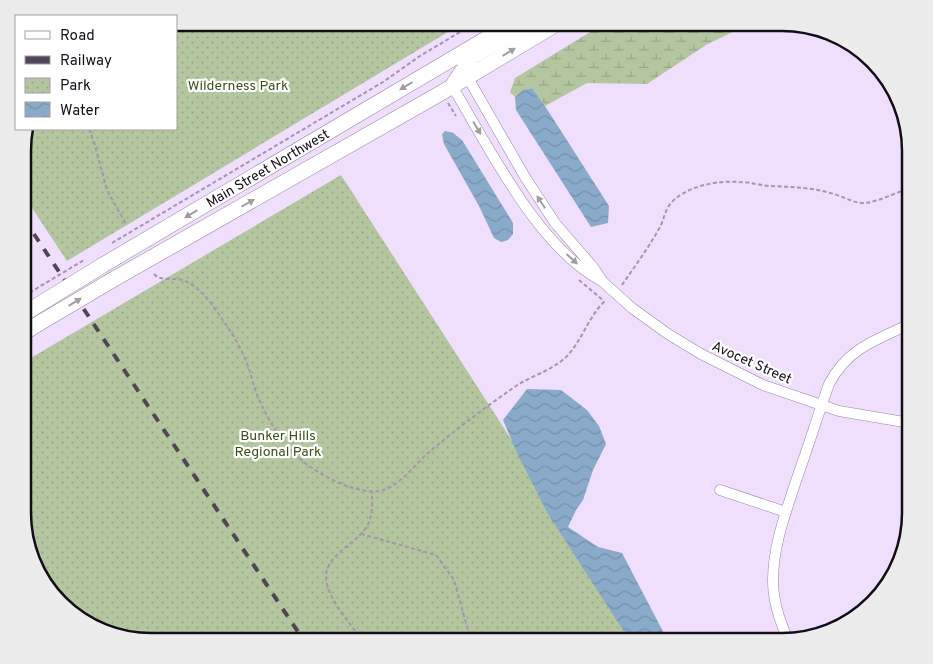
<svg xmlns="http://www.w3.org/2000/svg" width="933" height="664" font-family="Overpass,sans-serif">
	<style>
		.wetland { fill: url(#wetland-marsh) }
		.park { fill: url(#park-dots) }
		.water { fill: url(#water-waves) }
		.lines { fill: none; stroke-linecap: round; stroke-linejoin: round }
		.minor-casing { stroke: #9786a3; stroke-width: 11 }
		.secondary-casing { stroke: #9786a3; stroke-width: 16 }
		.path { stroke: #a496ae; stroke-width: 2; stroke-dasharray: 4 2.5; stroke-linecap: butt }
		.minor { stroke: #fff; stroke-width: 10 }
		.secondary { stroke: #fff; stroke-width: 15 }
		.rail { stroke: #504656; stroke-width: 4; stroke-dasharray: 9 9; stroke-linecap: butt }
		.secondary-bridge-casing { stroke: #9786a3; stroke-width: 16; stroke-linecap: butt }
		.path-bridge { stroke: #a496ae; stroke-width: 2; stroke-dasharray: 4 2.5; stroke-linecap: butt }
		.secondary-bridge { stroke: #fff; stroke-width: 15 }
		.oneway { fill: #a19ea3 }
		.labels { text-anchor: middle; stroke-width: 4.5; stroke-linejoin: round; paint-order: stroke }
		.park-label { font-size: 14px; fill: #3b5116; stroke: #fff }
		.street-label { font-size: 14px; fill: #140d18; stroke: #fff }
		.rim { fill: none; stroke: #140d18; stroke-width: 2.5 }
	</style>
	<defs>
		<pattern id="wetland-marsh" width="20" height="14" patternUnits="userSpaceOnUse" patternTransform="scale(1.25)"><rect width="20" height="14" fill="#b4c69f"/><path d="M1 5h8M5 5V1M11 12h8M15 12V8" fill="none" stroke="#9aa988"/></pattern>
		<pattern id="park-dots" width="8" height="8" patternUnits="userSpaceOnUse" patternTransform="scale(1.25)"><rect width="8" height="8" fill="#b4c69f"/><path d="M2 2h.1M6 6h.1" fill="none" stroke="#9aa988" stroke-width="1.8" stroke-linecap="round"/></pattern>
		<pattern id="water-waves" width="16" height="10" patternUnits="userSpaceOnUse" patternTransform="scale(1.25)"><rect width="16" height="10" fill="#89aac9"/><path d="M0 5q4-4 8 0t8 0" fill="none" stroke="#7591ac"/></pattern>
	</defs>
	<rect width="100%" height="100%" fill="#f0defd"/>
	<path class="wetland" d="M605 23H751L706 45 647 84 587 83 545 106 532 88 523 90 515 97 510 92 515 78Z"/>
	<path class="park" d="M176 23H463L67 261 24 196V134L26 129H176Z
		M341 175 641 641H143L73 615 40 577 24 529V362Z"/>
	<path class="water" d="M532 88 545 106 609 206 608 223 591 227 516 110 515 97 523 90Z
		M445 131 453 133 462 140 513 223V234L508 240 501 242 494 238 479 206 444 144 442 134Z
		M527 389 561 390 587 410 599 426 606 444 593 470 583 500 576 510 568 527 598 547 622 553 668 641H630L548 514 517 453 503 420Z"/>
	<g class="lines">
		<defs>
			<path id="minor" d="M463 73 468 78 525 177 555 223 593 267 603 282 632 308 668 334 701 354 763 385 839 411 910 423
				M452 86C489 147 538 248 602 281
				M720 490 786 512
				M788 640C780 621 773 602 773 581 773 545 786 512 797 478 808 447 818 415 829 384 848 348 876 340 910 324"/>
			<g id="secondary">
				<path d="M454 83 472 57 531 23"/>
				<path id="s1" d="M103 265 513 23"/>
				<path d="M114 279 441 93 558 23"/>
				<path d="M24 333 36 325"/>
			</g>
		</defs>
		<use href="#minor" class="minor-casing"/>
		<use href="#secondary" class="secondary-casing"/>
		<path class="path" d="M448 103 456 116
			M89 129 94 142 107 190 126 224
			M112 243 383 82 420 56 475 23
			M154 274C161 282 173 277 182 280 199 285 213 305 222 319 233 334 243 351 249 369 252 378 254 388 258 397 266 416 278 436 292 451 308 470 354 495 379 491 400 487 414 465 429 452 458 428 488 405 519 384 534 375 552 370 565 358 582 342 588 316 606 300
			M579 280 604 301
			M622 285C635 266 649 247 660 227 664 219 665 210 671 203 686 186 718 180 739 182 749 182 759 185 769 186 790 187 810 187 830 193 841 195 852 203 863 203 876 203 897 192 910 188
			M361 534 436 555 454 580 471 641
			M363 641C351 625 328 599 326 579 324 555 357 544 367 526 373 516 372 503 372 492"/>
		<use href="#minor" class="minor"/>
		<use href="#secondary" class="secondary"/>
		<path class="rail" d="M24 219 304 641"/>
		<defs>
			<path id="secondary-bridge" d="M27 312 103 265
				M36 325 114 279"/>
		</defs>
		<use href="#secondary-bridge" class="secondary-bridge-casing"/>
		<path class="path-bridge" d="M24 296 84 260"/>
		<use href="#secondary-bridge" class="secondary-bridge"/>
	</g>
	<defs><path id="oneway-solid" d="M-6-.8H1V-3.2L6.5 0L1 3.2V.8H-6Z" transform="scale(1.25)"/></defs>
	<g class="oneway">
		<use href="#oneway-solid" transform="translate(509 52) rotate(-31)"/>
		<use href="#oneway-solid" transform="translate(406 86) rotate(149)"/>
		<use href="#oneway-solid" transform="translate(477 128) rotate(59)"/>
		<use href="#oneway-solid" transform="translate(541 202) rotate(-124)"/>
		<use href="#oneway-solid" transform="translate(248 203) rotate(-29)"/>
		<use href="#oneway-solid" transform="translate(191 214) rotate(149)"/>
		<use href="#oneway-solid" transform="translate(572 259) rotate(42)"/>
		<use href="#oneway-solid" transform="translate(75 302) rotate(-31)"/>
	</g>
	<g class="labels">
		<g class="park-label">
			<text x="238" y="90">Wilderness Park</text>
			<text x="278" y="440">Bunker Hills<tspan x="278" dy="16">Regional Park</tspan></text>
		</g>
		<g class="street-label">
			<text dy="5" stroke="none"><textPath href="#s1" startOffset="191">Main Street Northwest</textPath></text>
			<text transform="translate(752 362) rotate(24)" y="5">Avocet Street</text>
		</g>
	</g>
	<path d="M0 0H933V664H0ZM151 31H782A120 120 0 0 1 902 151V513A120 120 0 0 1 782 633H151A120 120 0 0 1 31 513V151A120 120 0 0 1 151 31Z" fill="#ececed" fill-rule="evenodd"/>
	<path class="rim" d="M151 31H782A120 120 0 0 1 902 151V513A120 120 0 0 1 782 633H151A120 120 0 0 1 31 513V151A120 120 0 0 1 151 31Z"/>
	<rect x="15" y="15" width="162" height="115" fill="#ffffff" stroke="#a19ea3"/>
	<rect x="25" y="31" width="25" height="8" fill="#ffffff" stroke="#a19ea3"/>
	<text x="60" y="40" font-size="15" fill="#140d18">Road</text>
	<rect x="25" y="56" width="25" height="8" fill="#504656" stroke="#a19ea3"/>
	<text x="60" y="65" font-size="15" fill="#140d18">Railway</text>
	<rect x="25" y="78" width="25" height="15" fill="url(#park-dots)" stroke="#a19ea3"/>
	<text x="60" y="90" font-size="15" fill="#140d18">Park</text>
	<rect x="25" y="102" width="25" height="15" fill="url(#water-waves)" stroke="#a19ea3"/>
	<text x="60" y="115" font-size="15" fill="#140d18">Water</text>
</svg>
